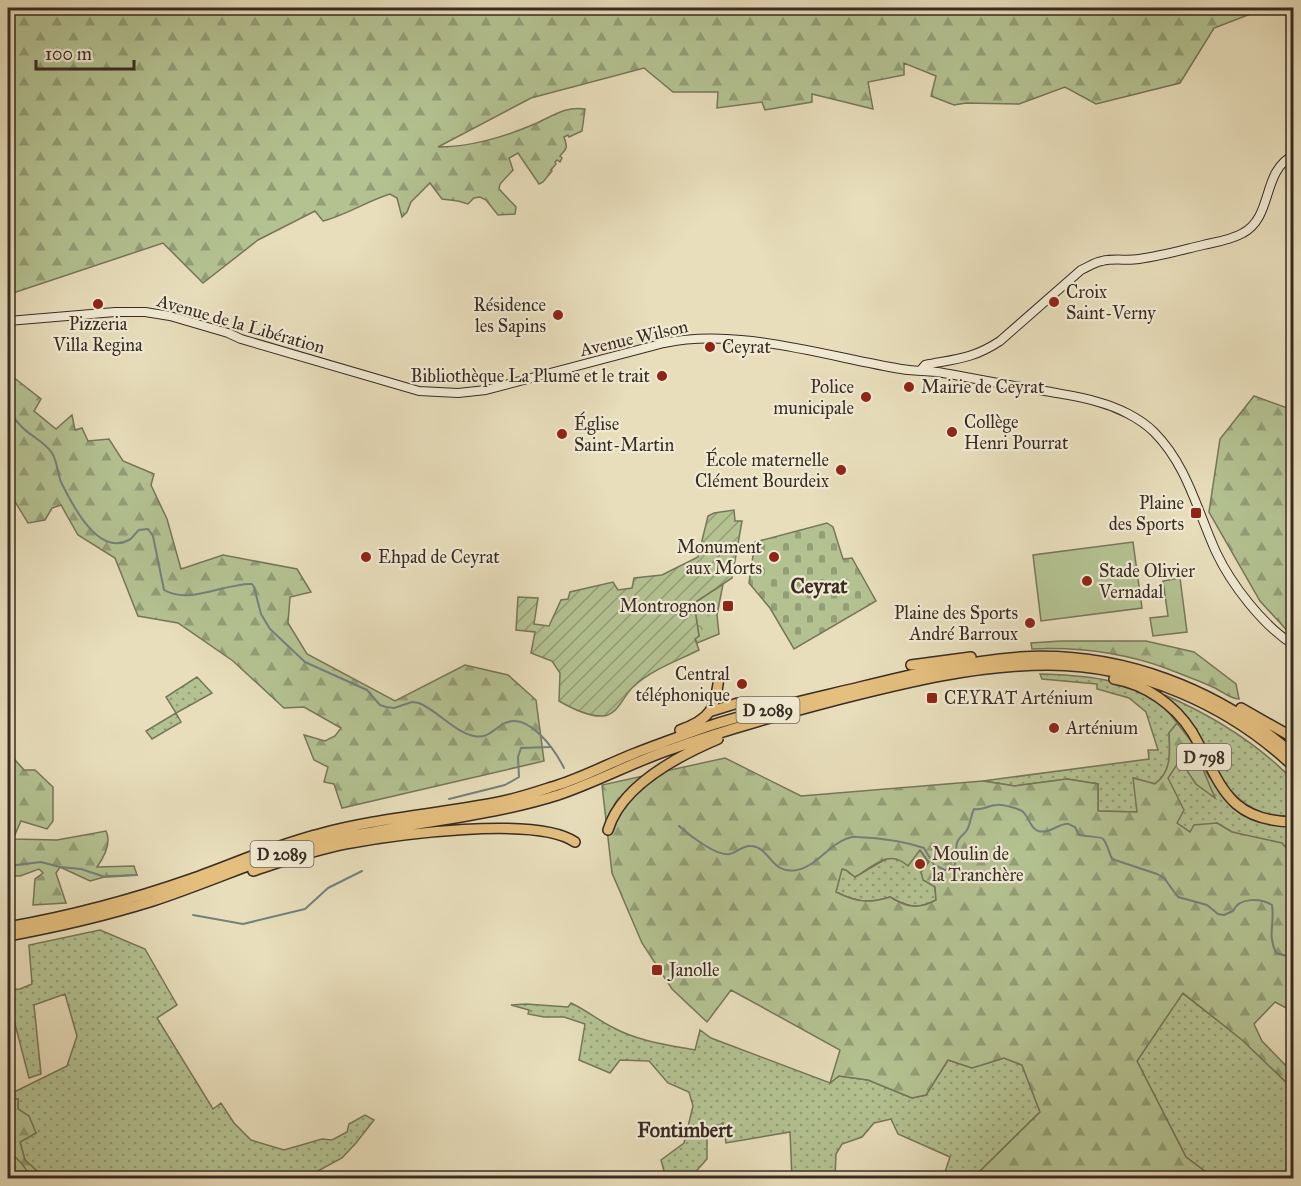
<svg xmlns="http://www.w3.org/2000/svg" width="1301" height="1186" font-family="'IM FELL Great Primer',serif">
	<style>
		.grass { fill: url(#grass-dots); stroke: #76765a; stroke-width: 1.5 }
		.forest { fill: url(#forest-firs); stroke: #76765a; stroke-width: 1.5; fill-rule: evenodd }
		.cemetery { fill: url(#cemetery-stones); stroke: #76765a; stroke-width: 1.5 }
		.park { fill: url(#park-crowns); stroke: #76765a; stroke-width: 1.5 }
		.garden { fill: url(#garden-furrows); stroke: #76765a; stroke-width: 1.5 }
		.pitch { fill: #b4c292; stroke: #76765a; stroke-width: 1.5 }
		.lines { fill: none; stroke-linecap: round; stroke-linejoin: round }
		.stream { stroke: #73817d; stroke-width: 2 }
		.secondary-casing { stroke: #392b23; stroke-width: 10 }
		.trunk-casing { stroke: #392b23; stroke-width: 12 }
		.secondary { stroke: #f0ead3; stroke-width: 8 }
		.trunk { stroke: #e4bf7e; stroke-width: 9 }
		.poi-dot { fill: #8f2418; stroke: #f0ead3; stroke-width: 2 }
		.labels { text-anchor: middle; stroke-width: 4.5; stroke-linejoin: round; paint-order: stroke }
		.shield { fill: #f0ead3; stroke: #706458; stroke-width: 1.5 }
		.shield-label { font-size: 16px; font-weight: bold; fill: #392b23 }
		.poi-label { font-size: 18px; fill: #392b23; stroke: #f0ead3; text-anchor: start }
		.street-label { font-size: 18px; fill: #392b23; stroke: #f0ead3 }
		.neighbourhood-label { font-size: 20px; font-weight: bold; fill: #392b23; stroke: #f0ead3 }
		.quarter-label { font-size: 21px; font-weight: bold; fill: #392b23; stroke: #f0ead3 }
	</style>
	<defs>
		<pattern id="grass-dots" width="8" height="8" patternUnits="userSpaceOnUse" patternTransform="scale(1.5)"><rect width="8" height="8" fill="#b4c292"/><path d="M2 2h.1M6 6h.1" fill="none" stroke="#939e77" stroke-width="1.8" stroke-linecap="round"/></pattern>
		<pattern id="forest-firs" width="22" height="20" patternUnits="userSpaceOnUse" patternTransform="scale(1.5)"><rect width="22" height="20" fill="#b4c292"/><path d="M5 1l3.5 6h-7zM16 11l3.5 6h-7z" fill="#939e77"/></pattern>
		<pattern id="cemetery-stones" width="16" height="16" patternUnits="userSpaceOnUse" patternTransform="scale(1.5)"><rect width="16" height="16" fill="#b4c292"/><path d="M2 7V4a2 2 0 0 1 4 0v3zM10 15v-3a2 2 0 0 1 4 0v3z" fill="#939e77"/></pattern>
		<pattern id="park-crowns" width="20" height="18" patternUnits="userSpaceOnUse" patternTransform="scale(1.5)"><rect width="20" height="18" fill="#b4c292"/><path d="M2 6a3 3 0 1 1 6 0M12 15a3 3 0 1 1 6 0" fill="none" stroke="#939e77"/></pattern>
		<pattern id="garden-furrows" width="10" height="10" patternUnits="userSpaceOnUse" patternTransform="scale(1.5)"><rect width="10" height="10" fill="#b4c292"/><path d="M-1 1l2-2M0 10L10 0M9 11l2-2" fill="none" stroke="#939e77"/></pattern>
	</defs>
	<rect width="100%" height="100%" fill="#e8debb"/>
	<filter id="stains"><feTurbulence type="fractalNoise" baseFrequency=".00333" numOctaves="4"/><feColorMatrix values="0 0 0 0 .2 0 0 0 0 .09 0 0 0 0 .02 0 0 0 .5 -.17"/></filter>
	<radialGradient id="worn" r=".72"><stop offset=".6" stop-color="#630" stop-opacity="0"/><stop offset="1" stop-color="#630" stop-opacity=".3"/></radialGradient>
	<path class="grass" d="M1040 674C1081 675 1129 678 1162 705 1168 710 1172 717 1177 723L1169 733C1170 753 1172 771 1155 784L1134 778 1137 812 1098 811V784L1067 779 1015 786 983 781 1149 759 1148 750H1158L1146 712 1129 698 1097 689V684L1042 679Z
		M197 677 212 693 176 713 181 722 152 739 146 731 176 713 166 697Z
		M1165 695C1213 716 1256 742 1293 780V816C1246 820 1225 786 1201 751 1189 733 1176 715 1164 697Z
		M1180 759 1196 784 1214 796 1199 762C1218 789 1235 817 1270 823 1278 825 1285 826 1293 825V851L1232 832 1217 823 1190 832 1176 823 1168 778Z
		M920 850C931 865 935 881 936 900 918 910 907 907 890 897 869 904 856 902 836 892L841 869 846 870 855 877 889 857H914Z
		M100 930 145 949 177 1005 157 1018 213 1109 221 1103 234 1123 251 1140 284 1150 322 1139 332 1140 347 1132 349 1124 365 1115 374 1120 356 1143 342 1158 305 1178H41L37 1171 25 1160 20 1142 36 1133 18 1109V1099H8V1095L67 1066 77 1036 65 994 34 1005 41 1074 29 1078 8 997V990L20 989 32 984 29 945Z
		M1182 993 1242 1039 1290 1086 1294 1096 1293 1178H1214L1186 1157 1137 1061Z
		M571 1003C586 1010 598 1020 612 1027 637 1041 668 1045 695 1050L700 1030 711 1038 830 1083 839 1076 868 1080 912 1098 926 1095 948 1060 972 1068 1004 1058 1022 1065 1040 1112 973 1178H948L945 1172 950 1157 898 1134 891 1119 874 1123 862 1137 842 1144 836 1154 835 1178H792L790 1132 726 1143 723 1123 707 1132V1159L690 1178H666L661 1160 684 1143 693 1106 689 1092 668 1083 649 1061 620 1060 610 1073 579 1060 585 1024 564 1017H544L528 1014 529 1010 511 1005 526 1004 568 1007Z
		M8 1151C17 1158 27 1167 30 1178H8Z"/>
	<path class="forest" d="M8 8H1266L1214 28 1180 83 1096 104 1065 87 1019 104 966 103 954 105 931 96 936 76 904 63V75L868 82 873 109 812 94V102L765 110 762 102 717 108 718 92H673L644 68 531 98 438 147C471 147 507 136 537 123 554 115 566 106 585 109L582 131 569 137 568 135 564 137C568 149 567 148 560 156L562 158 560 162 557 160 555 162 556 164 551 170 552 171 543 182 539 184 518 153 509 158 513 170 500 184 499 189 516 207 515 214 498 215 486 200 480 197 474 198 468 204 458 201 442 199 430 183 411 202 407 212 402 217 397 198 390 194C367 201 347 215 323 221L315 211 258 240 203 283 163 243 13 293 8 359Z
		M8 373 41 399 34 411 56 429 72 415 75 430 82 428 88 441 109 439 123 461 154 474 151 485 167 519 181 569 223 555 297 569 311 592 290 597 288 623 307 654 395 701 465 665 508 675 536 700 544 761 342 808 334 784 324 782 328 767 314 760 304 735 325 741 335 736 341 728 304 707 284 708 233 661 178 623 138 616 115 558 78 535 61 505 52 508 45 520 28 523 8 490Z
		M1254 396 1293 410V637L1260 601 1209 512 1220 439Z
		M1061 641H1146L1194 652 1236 684 1239 699C1230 699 1223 692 1215 688 1200 681 1183 675 1168 669 1125 653 1078 647 1032 649L1031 643Z
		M1177 723 1191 741 1215 798 1196 784 1180 760 1168 778 1184 810 1177 823 1190 832 1194 825 1217 823 1232 832 1282 843 1288 850 1293 851V1009H1288L1275 1002 1254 1024 1262 1041 1293 1073V1096L1290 1086 1242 1040 1183 993 1137 1061 1186 1157 1214 1178H973L1040 1112 1022 1065 1004 1058 972 1068 948 1060 926 1095 912 1098 868 1080 839 1076 830 1083 840 1050 731 990 707 1022 672 989 642 943 612 873 602 785 725 758 801 796 983 781 1015 786 1067 779 1098 784V811L1137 812 1133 778 1155 784C1172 771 1170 753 1169 733ZM920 850 929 862 921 872 923 880 935 887 936 900C918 910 906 907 890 897 869 904 856 902 836 892L842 869 846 870 855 877C874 866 889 848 908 866Z
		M8 752 24 770H35L53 787V821L47 829 21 821 13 839 57 840 106 831C112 843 104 857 97 867L134 866 137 875 108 876 90 881 60 867 56 873 66 903 33 905 35 879 43 873 39 869 20 876H8Z
		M8 1099H18V1109L29 1116 36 1133 20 1142 25 1160 37 1171 41 1178H30C27 1167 17 1158 8 1151Z"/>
	<path class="cemetery" d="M827 523 833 527 843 559 852 558 876 601 794 649 770 608 749 583 755 542Z"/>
	<path class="park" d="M723 584 717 615 719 634 697 643 695 638 699 636 694 603Z"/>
	<path class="garden" d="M734 510 735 521H742L732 578 694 603 699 636 695 639 699 650C677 661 651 670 633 687 623 696 618 715 603 716 589 717 571 708 559 701L560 673 552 661 531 653 535 632 516 630 518 597 538 598 534 624 549 626 561 600 568 599 570 592 613 582 618 590 632 588 634 578 662 575 698 557 708 516 714 513Z"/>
	<path class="pitch" d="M1133 542 1142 608 1041 621 1033 555Z
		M1180 578 1187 632 1153 636 1150 618 1168 616 1163 581Z"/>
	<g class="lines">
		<path class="stream" d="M8 407C11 414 16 421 21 426 30 436 45 442 52 453 58 462 57 475 62 484 72 504 98 557 129 540 133 538 136 532 139 530L148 529 153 536 164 590C190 605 224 583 252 584L254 587 261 614 270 629 305 662 367 690 380 705 386 707 394 708 412 702 419 703C438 711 453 731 474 736 487 739 493 730 503 724 528 710 555 750 564 768
			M449 799 505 785 519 777 518 757 521 748 550 747
			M679 826C689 835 717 857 730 854 738 852 743 845 751 846 771 847 770 875 797 870 812 867 824 853 835 845 841 841 850 836 857 837 879 838 903 841 924 848L934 865 945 870 954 867C957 859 955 851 957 843 959 836 966 834 968 828 971 821 971 815 974 809 983 811 988 805 997 805 1001 804 1016 808 1020 810 1029 813 1028 827 1038 831 1050 834 1056 825 1066 824 1069 823 1072 826 1075 827L1079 835C1108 840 1101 831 1112 859L1157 874 1164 878 1178 897 1207 905 1218 914 1224 915 1233 911C1239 897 1261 898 1272 905 1275 924 1267 934 1276 953L1294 958
			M8 866 41 862 60 867 81 869 105 877 137 875
			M193 915 243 924 305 909 328 888 362 871"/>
		<defs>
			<path id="secondary" d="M8 321 115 312H145L170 316 228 333 241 339 419 391 458 393 486 390 664 343C738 327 828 357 901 369 913 371 926 371 938 372 972 378 1006 385 1040 390 1059 394 1080 396 1098 402 1117 407 1140 418 1154 432 1187 465 1197 510 1216 552 1231 584 1263 626 1294 645
				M920 371 925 365C955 359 973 359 1000 341L1081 270C1088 267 1095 262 1102 261 1114 258 1127 261 1139 259 1161 256 1182 250 1203 245 1216 242 1231 240 1243 233 1274 216 1261 171 1294 155"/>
			<path id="trunk" d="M911 665 971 657
				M1114 679C1145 684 1175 705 1192 732 1221 781 1224 821 1294 822
				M1241 708 1294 738
				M712 711 738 703
				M680 730C711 719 715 709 719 677
				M608 830C621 786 678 756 718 739
				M253 871C283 861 314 850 345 844 394 835 536 815 575 842
				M8 927C70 916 131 900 191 879 233 864 275 845 319 834 377 818 439 814 499 802 519 798 539 791 558 785 583 777 608 764 633 754 658 744 684 735 709 726 758 710 810 699 860 687 913 674 966 661 1020 657 1121 651 1219 689 1294 755
				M8 936C57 927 105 916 153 901 208 883 262 858 319 842 336 837 355 835 372 832 435 820 498 814 558 795 597 782 633 762 672 749 727 729 784 714 841 699 908 682 978 665 1048 665 1138 665 1229 705 1294 767"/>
		</defs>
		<use href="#secondary" class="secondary-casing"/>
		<use href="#trunk" class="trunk-casing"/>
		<use href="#secondary" class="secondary"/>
		<use href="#trunk" class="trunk"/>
	</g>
	<g class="poi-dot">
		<circle cx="1054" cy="302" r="6"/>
		<circle cx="98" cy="304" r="6"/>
		<circle cx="558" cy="315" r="6"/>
		<circle cx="710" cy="347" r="6"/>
		<circle cx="662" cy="376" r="6"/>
		<circle cx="909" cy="387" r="6"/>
		<circle cx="866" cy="397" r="6"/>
		<circle cx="952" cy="432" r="6"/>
		<circle cx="562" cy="434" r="6"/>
		<circle cx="841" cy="470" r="6"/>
		<rect x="1190" y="507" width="12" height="12" rx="3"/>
		<circle cx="366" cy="557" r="6"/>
		<circle cx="774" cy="557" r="6"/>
		<circle cx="1087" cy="581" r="6"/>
		<rect x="722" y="600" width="12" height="12" rx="3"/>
		<circle cx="1030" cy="623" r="6"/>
		<circle cx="742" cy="684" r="6"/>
		<rect x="926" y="692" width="12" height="12" rx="3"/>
		<circle cx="1054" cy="728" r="6"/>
		<circle cx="920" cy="864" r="6"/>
		<rect x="651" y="964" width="12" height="12" rx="3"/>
	</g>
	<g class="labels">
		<g class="shield">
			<rect x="736.5" y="697" width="63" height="26" rx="4.5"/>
			<rect x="1177" y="744" width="54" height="26" rx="4.5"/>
			<rect x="250.5" y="841" width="63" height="26" rx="4.5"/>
		</g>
		<g class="shield-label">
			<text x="768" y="716">D 2089</text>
			<text x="1204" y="763">D 798</text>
			<text x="282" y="860">D 2089</text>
		</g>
		<g class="poi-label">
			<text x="1066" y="298">Croix<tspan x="1066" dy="21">Saint-Verny</tspan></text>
			<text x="546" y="311" text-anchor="end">Résidence<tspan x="546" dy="21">les Sapins</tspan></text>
			<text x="98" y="330" text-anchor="middle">Pizzeria<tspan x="98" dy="21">Villa Regina</tspan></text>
			<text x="722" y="353">Ceyrat</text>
			<text x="650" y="382" text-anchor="end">Bibliothèque La Plume et le trait</text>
			<text x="854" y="393" text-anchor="end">Police<tspan x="854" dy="21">municipale</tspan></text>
			<text x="921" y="393">Mairie de Ceyrat</text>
			<text x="964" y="428">Collège<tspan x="964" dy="21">Henri Pourrat</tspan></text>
			<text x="574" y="430">Église<tspan x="574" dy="21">Saint-Martin</tspan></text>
			<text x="829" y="466" text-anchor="end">École maternelle<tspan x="829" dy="21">Clément Bourdeix</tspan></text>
			<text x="1184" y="509" text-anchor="end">Plaine<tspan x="1184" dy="21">des Sports</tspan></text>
			<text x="762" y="553" text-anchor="end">Monument<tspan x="762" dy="21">aux Morts</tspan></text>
			<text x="378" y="563">Ehpad de Ceyrat</text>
			<text x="1099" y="577">Stade Olivier<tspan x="1099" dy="21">Vernadal</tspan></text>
			<text x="716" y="612" text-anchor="end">Montrognon</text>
			<text x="1018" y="619" text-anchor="end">Plaine des Sports<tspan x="1018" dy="21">André Barroux</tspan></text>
			<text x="730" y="680" text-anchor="end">Central<tspan x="730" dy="21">téléphonique</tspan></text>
			<text x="944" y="704">CEYRAT Arténium</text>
			<text x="1066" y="734">Arténium</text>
			<text x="932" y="860">Moulin de<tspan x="932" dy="21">la Tranchère</tspan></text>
			<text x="669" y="976">Janolle</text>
		</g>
		<g class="street-label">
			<text transform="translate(241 324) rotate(16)" y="6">Avenue de la Libération</text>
			<text transform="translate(634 338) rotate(-13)" y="6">Avenue Wilson</text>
		</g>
		<g class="neighbourhood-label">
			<text x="685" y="1137">Fontimbert</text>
		</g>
		<g class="quarter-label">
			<text x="819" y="593">Ceyrat</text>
		</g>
	</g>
	<rect width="1301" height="1186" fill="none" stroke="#e8debb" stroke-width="30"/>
	<rect x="9" y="9" width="1283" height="1168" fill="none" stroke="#392b23" stroke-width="3"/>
	<rect x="15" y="15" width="1271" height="1156" fill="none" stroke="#392b23" stroke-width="1.5"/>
	<path d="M36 60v9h98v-9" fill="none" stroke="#392b23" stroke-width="3"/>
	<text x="45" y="60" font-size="18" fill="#392b23" stroke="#f0ead3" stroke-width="4.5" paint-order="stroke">100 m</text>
	<rect width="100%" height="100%" filter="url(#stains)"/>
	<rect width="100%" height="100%" fill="url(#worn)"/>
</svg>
